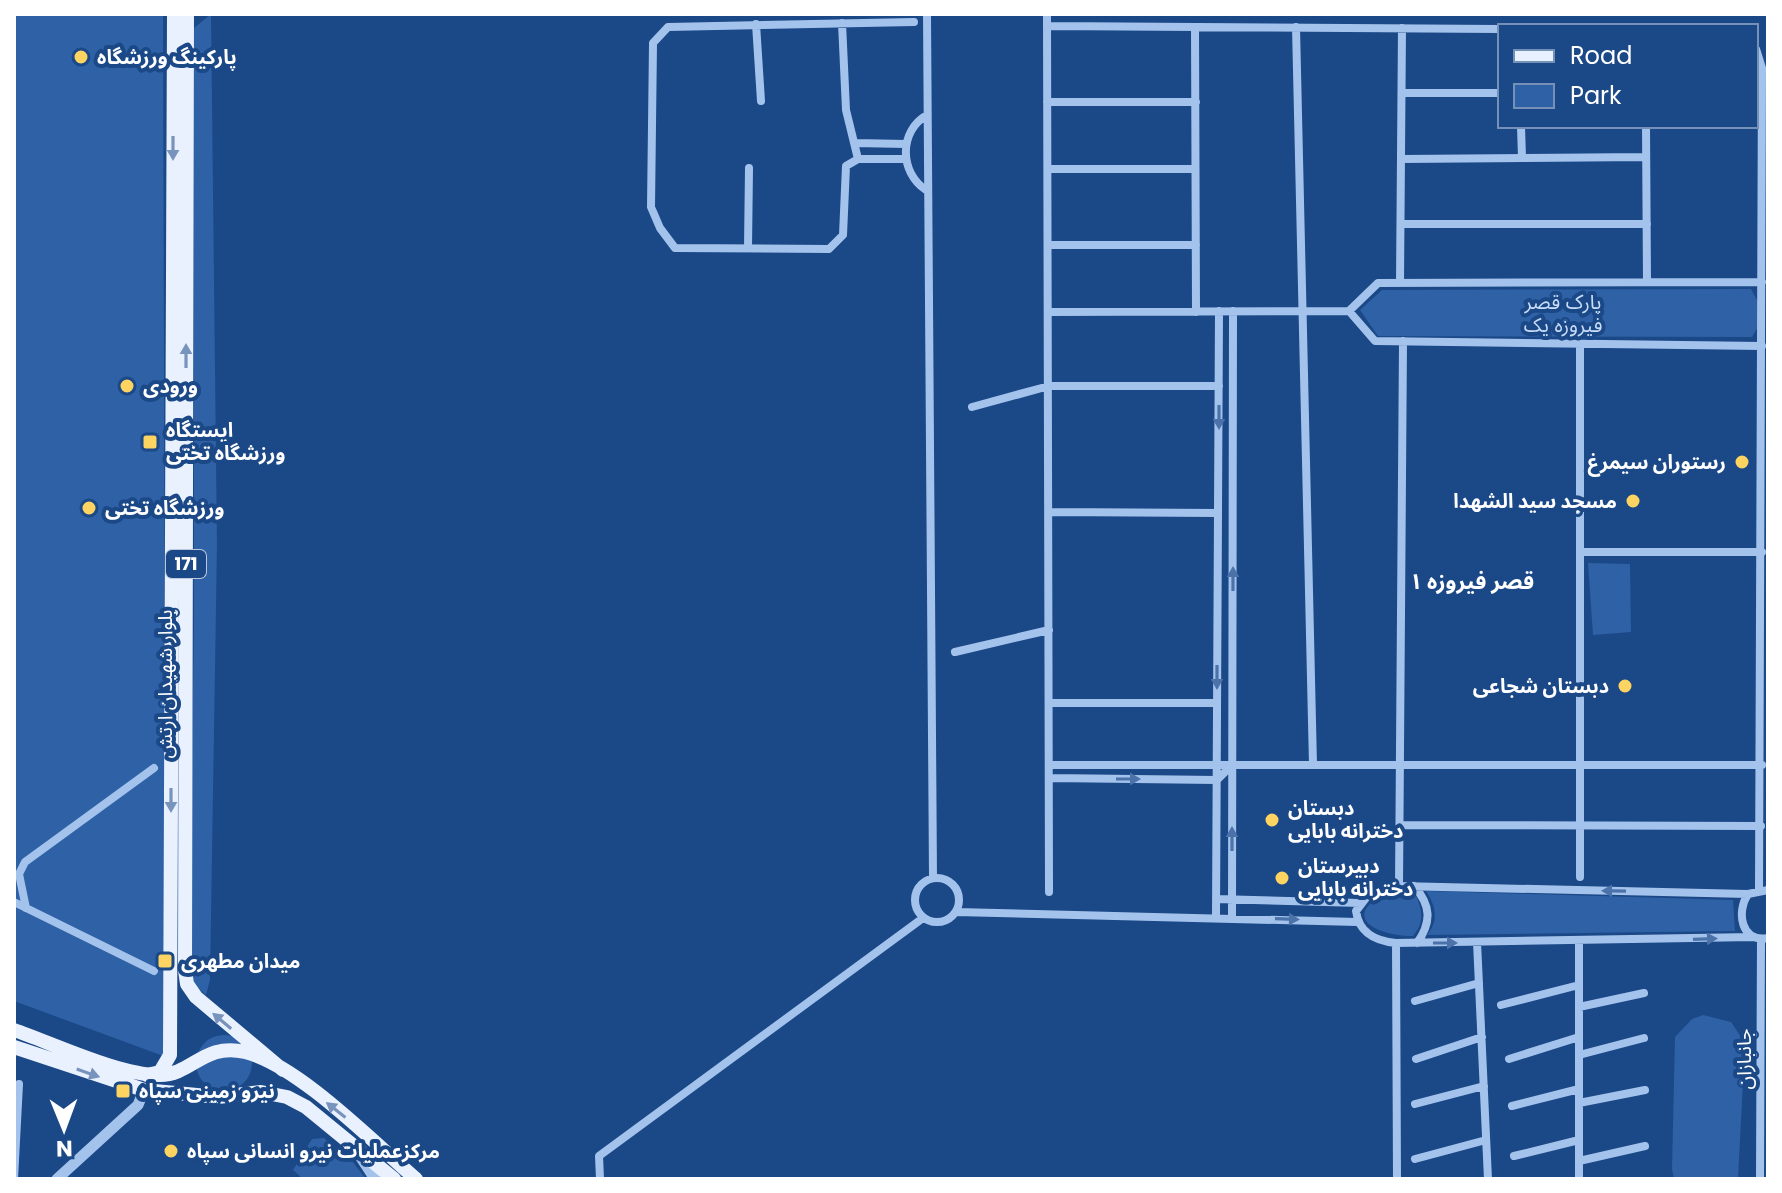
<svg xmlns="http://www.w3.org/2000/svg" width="1782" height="1193" font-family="Poppins,'Noto Sans Arabic',sans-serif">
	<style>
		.green { fill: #2e61a5 }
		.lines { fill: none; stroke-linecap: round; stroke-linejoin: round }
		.minor { stroke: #a4c3ec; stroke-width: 8 }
		.tertiary { stroke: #a4c3ec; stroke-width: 11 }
		.primary { stroke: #e9f1ff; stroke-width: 14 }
		.oneway { fill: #7894bd }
		.oneway2 { fill: #4b73aa }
		.poi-dot { fill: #fdd361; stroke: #1b4887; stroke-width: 3 }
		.labels { text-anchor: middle; stroke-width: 8; stroke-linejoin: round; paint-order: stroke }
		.shield { fill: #1b4887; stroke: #bbc8db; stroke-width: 2 }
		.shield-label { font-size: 18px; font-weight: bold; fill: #fff }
		.poi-label { font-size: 20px; font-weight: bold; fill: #fff; stroke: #1b4887; text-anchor: start }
		.park-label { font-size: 20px; fill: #c9ddf9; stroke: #1b4887 }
		.street-label { font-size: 20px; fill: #fff; stroke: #1b4887 }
		.neighbourhood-label { font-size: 22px; font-weight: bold; fill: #fff; stroke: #1b4887 }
	</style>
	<rect width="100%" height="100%" fill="#1b4887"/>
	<path class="green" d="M14 14H163L166 1057 14 1001Z
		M211 14 217 545 210 980 206 995 191 982 189 962 194 626V28Z
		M1751 289 1765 315 1752 337 1378 336 1360 310 1382 290Z
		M1588 563 1630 564 1631 632 1593 635Z
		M1426 891 1733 900 1735 931 1427 935C1439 921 1436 906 1426 891Z
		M1388 892 1416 896C1423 911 1424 923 1413 936 1377 936 1338 917 1388 892Z
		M1703 1015 1731 1022 1745 1043 1738 1179H1674L1672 1169 1675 1037 1692 1019Z
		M196 1063a28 28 0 1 1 56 0a28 28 0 1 1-56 0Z
		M324 1138 352 1161 366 1179H303L293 1170 312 1139Z"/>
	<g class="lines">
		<path class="minor" d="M927 14 933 878
			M1047 14 1049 892
			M842 23 846 110 858 159 846 166 843 235 829 249 675 248 660 228 651 207 653 43 668 27 914 22
			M756 24 761 101
			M1047 26 1500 29
			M1195 27 1196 312
			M1296 27 1313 765
			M1756 49 1762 68 1759 890
			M1402 93H1500
			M1047 102H1196
			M1521 126 1522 158
			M1646 126 1647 282
			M856 143 906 144
			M858 159H906
			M1401 159 1646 157
			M1048 169H1195
			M926 190C899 172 899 131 927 115
			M1401 224H1647
			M1048 245H1196
			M748 248 749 168
			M1400 283 1402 28
			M1349 311 1375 341 1762 346
			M1048 312 1349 311 1378 283 1762 282
			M972 407 1049 386H1219
			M1049 512 1218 513
			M1580 552H1762
			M955 652 1049 630
			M1050 703H1217
			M1050 765H1762
			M1050 778 1217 780 1232 765
			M1400 825 1761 826
			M1580 877V344
			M915 900a22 22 0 1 1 44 0a22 22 0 1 1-44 0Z
			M1399 886 1403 341
			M1414 886C1431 905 1432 922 1417 943
			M1768 890 1748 894C1736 912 1741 943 1768 938
			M1748 894 1399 886 1369 894 1356 911C1359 933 1375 941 1396 943L1754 937
			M1216 899 1361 903
			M14 902 154 971
			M26 908 19 874 25 862 154 768
			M956 912 1357 922
			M1216 916 1219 311
			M1232 917 1233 311
			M1477 942 1488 1179
			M1579 942V1179
			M1396 943 1397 1179
			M1415 1001 1479 983
			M1501 1005 1579 985
			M1579 1007 1644 993
			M1579 1055 1644 1038
			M1416 1059 1482 1037
			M1509 1059 1579 1037
			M1579 1103 1645 1090
			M1415 1104 1484 1086
			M1512 1106 1579 1089
			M1514 1156 1579 1140
			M1415 1159 1486 1140
			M1579 1161 1645 1146
			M14 1179 19 1084
			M600 1179 599 1156 923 918
			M1760 1179 1761 939"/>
		<path class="tertiary" d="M360 1156 375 1179
			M57 1179 138 1105 144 1090"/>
		<path class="primary" d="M187 14 185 970 187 984 196 997 283 1070
			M14 1030C52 1043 121 1076 160 1075 192 1075 204 1042 245 1052 298 1065 373 1142 416 1179
			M14 1047 144 1090 218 1097 261 1092 287 1097 306 1107 394 1179
			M147 1075 160 1072 170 1055 174 14"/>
	</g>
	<defs><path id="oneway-solid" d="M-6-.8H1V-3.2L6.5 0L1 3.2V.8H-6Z" transform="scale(2)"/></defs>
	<g class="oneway">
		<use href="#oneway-solid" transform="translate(173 148) rotate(90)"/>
		<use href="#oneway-solid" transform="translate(186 356) rotate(-90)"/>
		<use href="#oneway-solid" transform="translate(171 800) rotate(90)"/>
		<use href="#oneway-solid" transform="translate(222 1021) rotate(-140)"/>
		<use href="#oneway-solid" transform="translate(88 1073) rotate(19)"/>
		<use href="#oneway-solid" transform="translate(336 1110) rotate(-142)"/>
	</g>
	<g class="oneway2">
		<use href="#oneway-solid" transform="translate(1219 417) rotate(90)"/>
		<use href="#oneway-solid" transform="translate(1233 579) rotate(-90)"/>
		<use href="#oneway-solid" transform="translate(1217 677) rotate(90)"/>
		<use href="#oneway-solid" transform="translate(1128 779)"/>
		<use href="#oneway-solid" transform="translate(1232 839) rotate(-90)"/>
		<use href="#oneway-solid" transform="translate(1614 891) rotate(-179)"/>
		<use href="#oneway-solid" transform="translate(1287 919) rotate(2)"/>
		<use href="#oneway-solid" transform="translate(1705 939) rotate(-2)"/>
		<use href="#oneway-solid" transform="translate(1445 943)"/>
	</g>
	<g class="poi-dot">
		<circle cx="81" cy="57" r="8"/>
		<circle cx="127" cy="386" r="8"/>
		<rect x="142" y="434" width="16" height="16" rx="4"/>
		<circle cx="1742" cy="462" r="8"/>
		<circle cx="1633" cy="501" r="8"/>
		<circle cx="89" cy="508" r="8"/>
		<circle cx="1625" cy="686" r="8"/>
		<circle cx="1272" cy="820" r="8"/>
		<circle cx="1282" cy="878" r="8"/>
		<rect x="157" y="953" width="16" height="16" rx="4"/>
		<rect x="115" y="1083" width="16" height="16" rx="4"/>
		<circle cx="171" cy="1151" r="8"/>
	</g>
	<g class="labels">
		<rect class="shield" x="166" y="550" width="40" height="28" rx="6"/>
		<g class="shield-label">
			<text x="186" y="570">171</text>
		</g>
		<g class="poi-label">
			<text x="97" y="64">پارکینگ ورزشگاه</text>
			<text x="143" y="393">ورودی</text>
			<text x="166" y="437">ایستگاه<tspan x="166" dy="23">ورزشگاه تختی</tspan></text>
			<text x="1726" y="469" text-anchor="end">رستوران سیمرغ</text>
			<text x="1617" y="508" text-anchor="end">مسجد سید الشهدا</text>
			<text x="105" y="515">ورزشگاه تختی</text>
			<text x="1609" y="693" text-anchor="end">دبستان شجاعی</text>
			<text x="1288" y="815">دبستان<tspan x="1288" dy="23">دخترانه بابایی</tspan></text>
			<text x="1298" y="873">دبیرستان<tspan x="1298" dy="23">دخترانه بابایی</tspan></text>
			<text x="181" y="968">میدان مطهری</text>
			<text x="139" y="1098">نیرو زمینی سپاه</text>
			<text x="187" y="1158">مرکزعملیات نیرو انسانی سپاه</text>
		</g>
		<g class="park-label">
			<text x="1563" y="309">پارک قصر<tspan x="1563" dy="23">فیروزه یک</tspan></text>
		</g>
		<g class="street-label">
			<text transform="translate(165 684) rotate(-90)" y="7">بلوار شهیدان ارتش</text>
			<text transform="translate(1744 1059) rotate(-90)" y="7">جانبازان</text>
		</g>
		<g class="neighbourhood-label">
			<text x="1472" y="589">قصر فیروزه ۱</text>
		</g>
	</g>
	<rect width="1782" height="1193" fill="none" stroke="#ffffff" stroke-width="32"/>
	<rect x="1498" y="24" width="260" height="104" fill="#1b4887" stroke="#7691b7" stroke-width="2"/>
	<rect x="1514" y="50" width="40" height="12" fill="#e9f1ff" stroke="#7691b7" stroke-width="2"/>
	<text x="1570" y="64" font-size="24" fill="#ffffff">Road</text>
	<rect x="1514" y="84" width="40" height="24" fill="#2e61a5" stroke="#7691b7" stroke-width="2"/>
	<text x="1570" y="104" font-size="24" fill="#ffffff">Park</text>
	<g transform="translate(64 1129) rotate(179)" stroke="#1b4887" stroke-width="6" paint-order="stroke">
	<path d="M0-6L14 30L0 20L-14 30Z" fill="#ffffff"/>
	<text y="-12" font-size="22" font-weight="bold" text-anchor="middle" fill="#ffffff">N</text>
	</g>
</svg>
